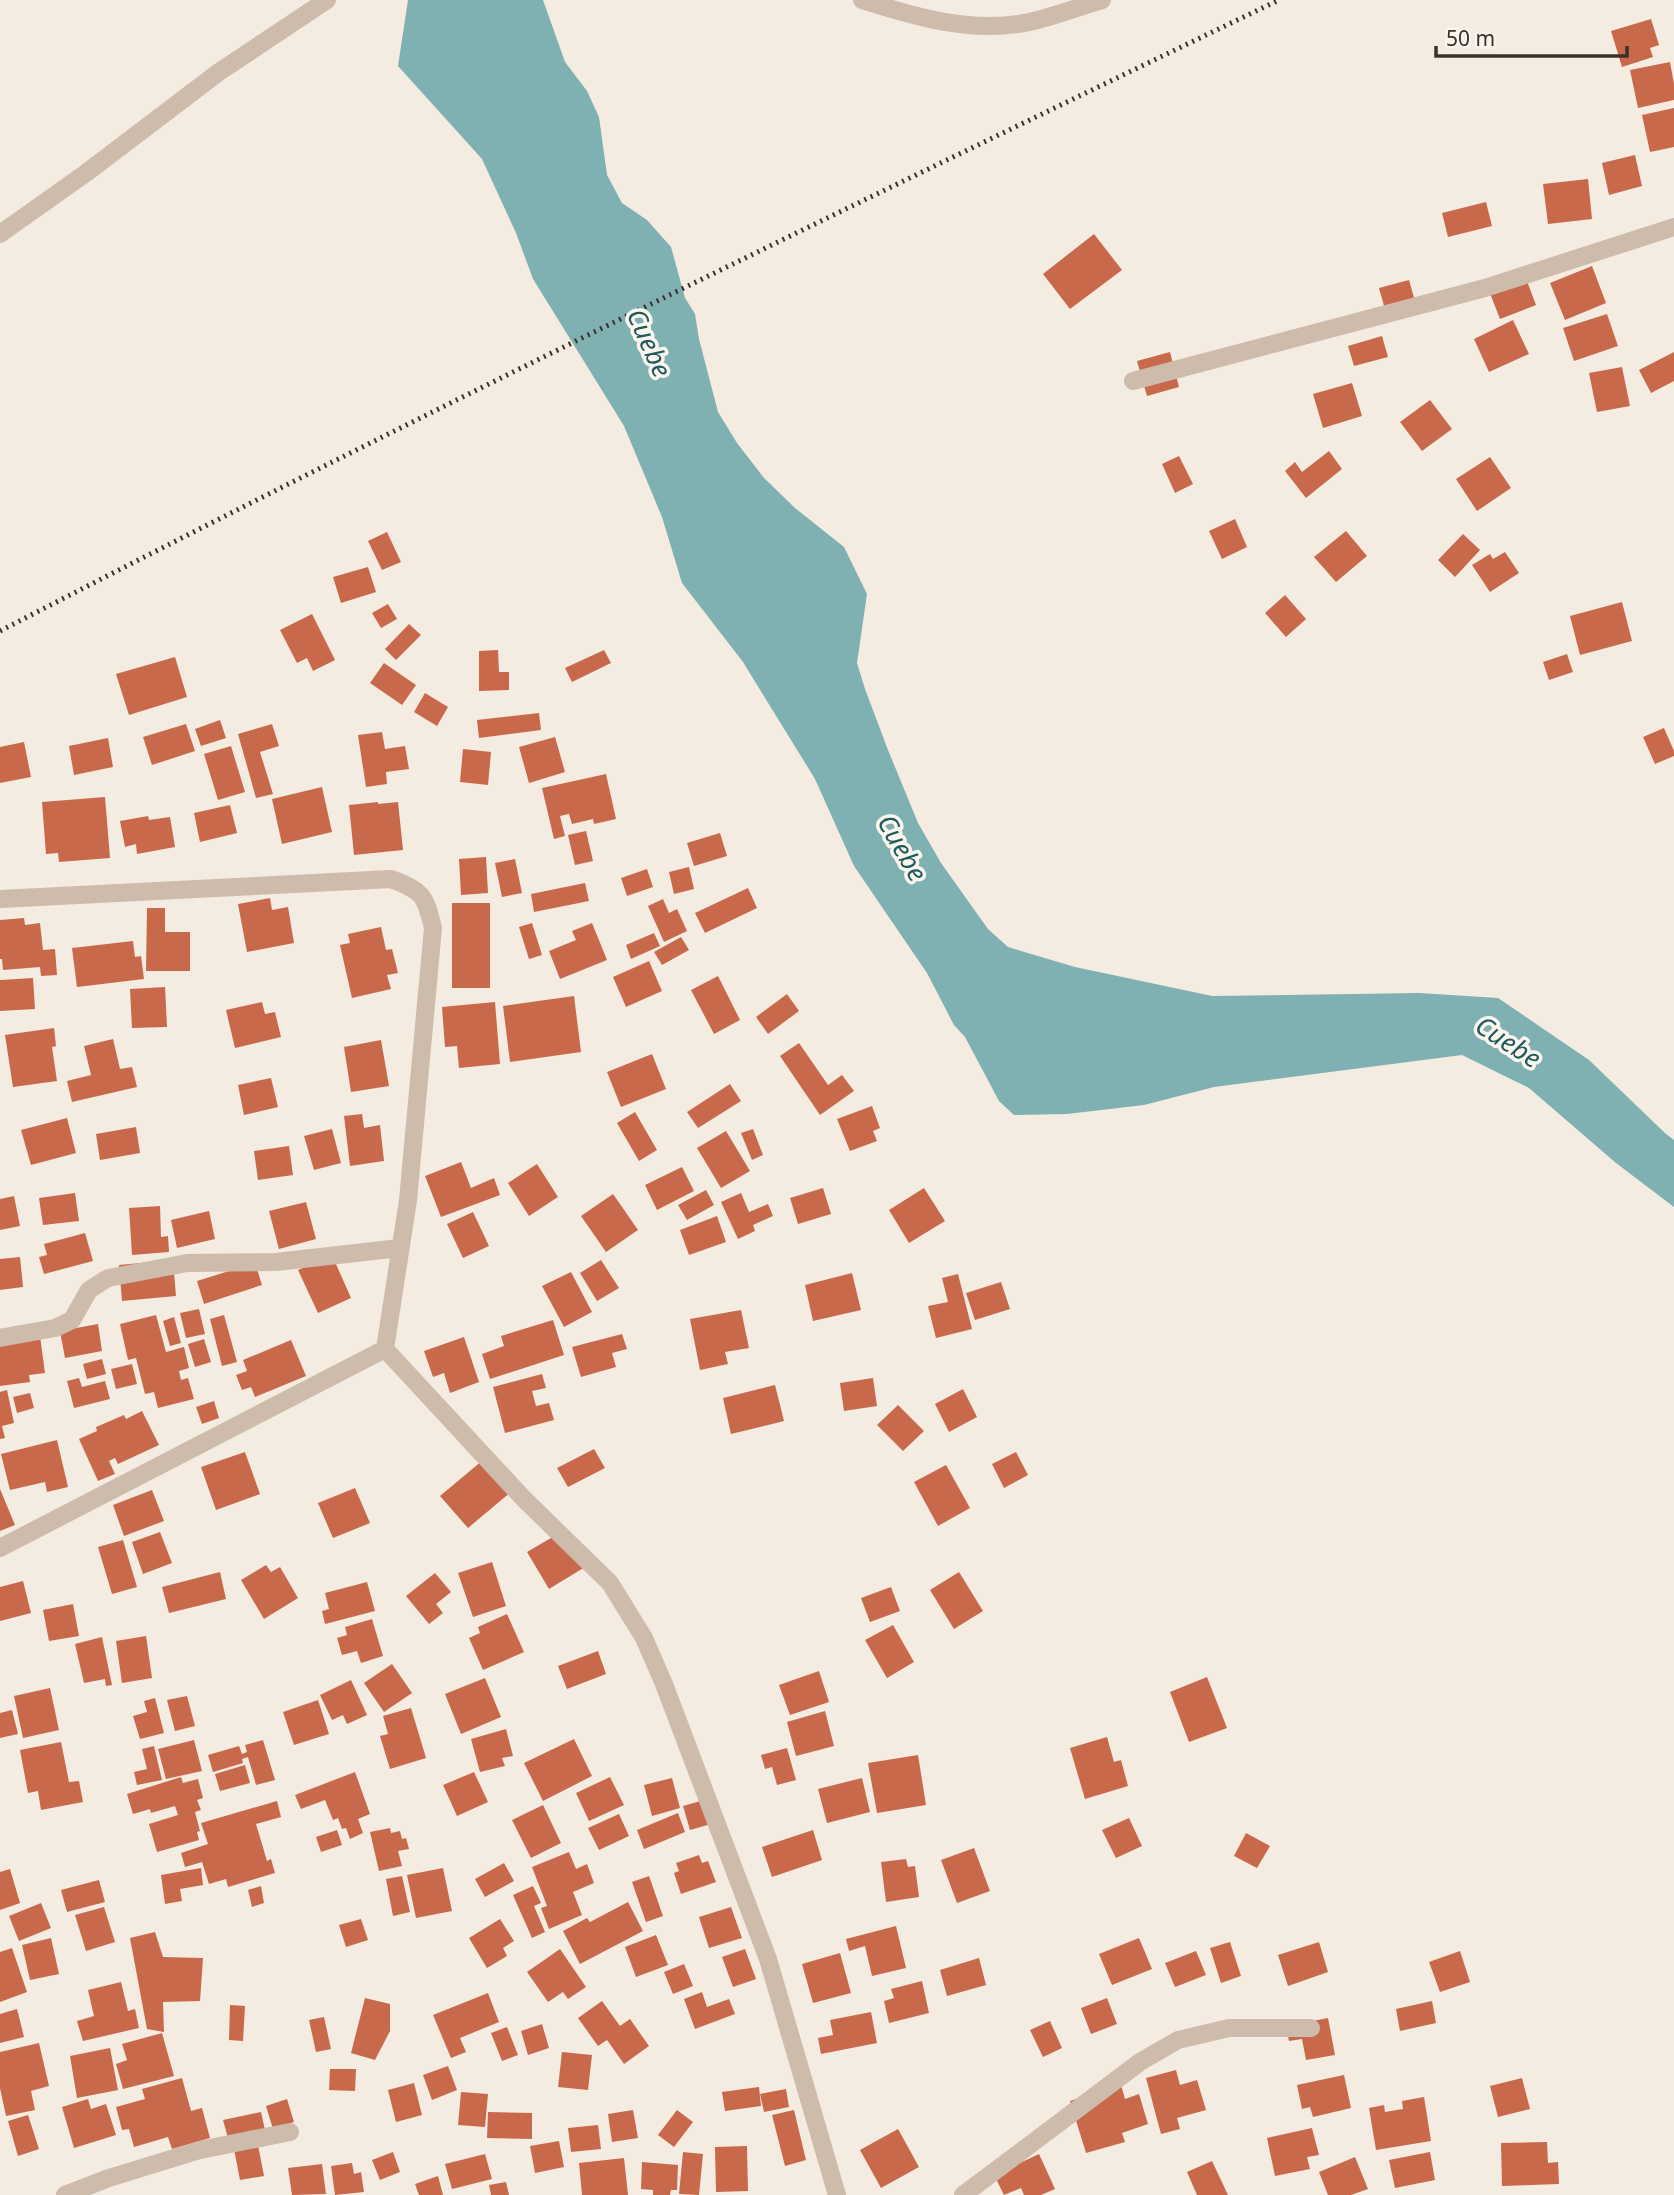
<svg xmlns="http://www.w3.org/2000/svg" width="1674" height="2195" font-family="'Noto Sans',sans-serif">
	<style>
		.water { fill: #7fb0b2 }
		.building { fill: #c8694b }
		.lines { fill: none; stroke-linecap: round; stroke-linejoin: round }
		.street { stroke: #cdbbac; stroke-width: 18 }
		.rail { stroke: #3b302b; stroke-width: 5; stroke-dasharray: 2 5; stroke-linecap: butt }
		.labels { text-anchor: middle; stroke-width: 7; stroke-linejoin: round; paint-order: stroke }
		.water-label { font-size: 26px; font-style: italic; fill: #1f5a5e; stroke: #fbf5ee }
	</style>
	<rect width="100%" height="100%" fill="#f4ebe1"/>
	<path class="water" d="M408 0H543L565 62 587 91 599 117 607 175 622 203 647 220 671 247 685 298 695 314 699 339 718 412 737 443 764 478 795 508 844 547 867 594 857 663 865 689 888 750 918 823 941 863 988 929 1008 947 1075 967 1212 996 1419 993 1498 998 1589 1060 1666 1134 1674 1140V1207L1616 1163 1529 1088 1462 1055 1214 1087 1144 1105 1067 1114 1014 1115 999 1101 965 1037 954 1025 927 973 854 866 815 779 743 662 682 583 662 517 624 426 533 279 516 233 482 159 398 66Z"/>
	<path class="building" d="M1651 19 1659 45 1650 48 1653 57 1622 67 1611 31Z
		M1670 62 1674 84V100L1638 108 1630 70Z
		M1674 108V147L1650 152 1642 115Z
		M1635 155 1642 186 1609 195 1602 163Z
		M1588 179 1592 219 1548 224 1543 184Z
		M1486 202 1492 226 1448 237 1442 213Z
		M1094 234 1122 270 1070 309 1043 274Z
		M1592 266 1606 303 1565 320 1550 283Z
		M1522 268 1536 305 1500 319 1486 283Z
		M1409 280 1416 305 1386 313 1379 288Z
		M1607 314 1618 346 1574 361 1563 328Z
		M1513 320 1529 354 1489 372 1474 339Z
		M1382 336 1388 357 1354 366 1348 346Z
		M1170 352 1179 387 1147 396 1137 361Z
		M1674 352V381L1651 393 1639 370Z
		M1622 367 1630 406 1597 412 1589 373Z
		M1352 383 1362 416 1323 428 1313 394Z
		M1430 400 1452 429 1422 451 1400 422Z
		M1329 451 1342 469 1306 498 1285 471 1295 462 1302 472Z
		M1179 456 1193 484 1175 493 1162 464Z
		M1490 457 1511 488 1477 511 1456 479Z
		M1235 519 1247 547 1222 559 1209 531Z
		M1346 531 1367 556 1336 582 1314 557Z
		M387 532 401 562 382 570 368 541Z
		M1463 534 1480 550 1455 577 1438 560Z
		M1505 552 1519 573 1490 592 1472 565 1490 554 1493 559Z
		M368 567 376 592 341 603 333 577Z
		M1285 595 1306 619 1286 637 1265 613Z
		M1622 602 1632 641 1580 655 1570 616Z
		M388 604 397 619 381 628 372 613Z
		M312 614 335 660 313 671 307 658 297 663 280 630Z
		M409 624 421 635 396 660 385 649Z
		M498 650 499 672H509V690L479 691V651Z
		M604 650 611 663 572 682 565 668Z
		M1567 654 1573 672 1549 680 1543 662Z
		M175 657 187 697 129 715 116 674Z
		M384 663 416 685 402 705 370 683Z
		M425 693 448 707 437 726 414 712Z
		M539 713 541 730 479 738 477 720Z
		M220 720 226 738 201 746 195 729Z
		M186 724 195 751 152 765 143 737Z
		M272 724 279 746 260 752 273 794 256 798 238 734Z
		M1664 728 1674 751V756L1655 764 1643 737Z
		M382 732 385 749 405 746 409 769 386 772 387 784 366 787 358 735Z
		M555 737 565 772 529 783 519 747Z
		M108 738 113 767 74 775 69 746Z
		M24 742 31 777 0 783V747Z
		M231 746 245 792 218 800 204 754Z
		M463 749 491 752 488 785 460 782Z
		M606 774 616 819 594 824 593 819 572 824 569 814 560 816 565 836 554 839 542 788Z
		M322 787 332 832 282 844 272 799Z
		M105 797 110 858 59 862 58 853 46 854 42 802Z
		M378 802V804L398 802 403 850 354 855 349 805Z
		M230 805 237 833 200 842 194 813Z
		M148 816 149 820 170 817 175 847 137 854 136 844 125 847 120 821Z
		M586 831 593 861 575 865 568 835Z
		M720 833 727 856 694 866 687 843Z
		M486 857 488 893 461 895 459 859Z
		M515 859 522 893 502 897 495 863Z
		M689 867 694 889 674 894 669 872Z
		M647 869 653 887 627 896 621 878Z
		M585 883 589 901 534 912 531 894Z
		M748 888 757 908 705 933 695 913Z
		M270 898 272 910 288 907 294 943 247 952 238 904Z
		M663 899 669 913 677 909 687 931 664 942 648 906Z
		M452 903H490V988H452Z
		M147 908H165V932H190V971H146Z
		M24 918 25 925 40 923 43 950 55 949 57 975 41 976 40 967 3 970 2 959H0V920Z
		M532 923 542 955 529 959 519 927Z
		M592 923 607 960 560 979 549 951 576 940 572 931Z
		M381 927 386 950 392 949 398 973 387 975 391 989 352 998 340 945 350 943 348 934Z
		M654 933 660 946 631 959 626 945Z
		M681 937 689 950 662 965 654 952Z
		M133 941 135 957 141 956 144 979 77 987 72 948Z
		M649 961 662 991 626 1007 613 977Z
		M718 976 740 1020 714 1034 691 990Z
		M33 978 35 1009 0 1011V980Z
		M165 987 167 1027 132 1028 130 989Z
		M787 994 799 1011 768 1034 756 1017Z
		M574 996 581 1052 510 1062 503 1006Z
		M262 1002 265 1014 275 1012 281 1037 235 1048 226 1010Z
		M495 1002 500 1064 459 1068 457 1046 445 1047 442 1007Z
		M54 1028 56 1046 52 1047 57 1081 13 1087 5 1035Z
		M113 1039 120 1069 132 1067 137 1087 72 1102 67 1081 91 1075 84 1046Z
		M381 1040 389 1086 351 1092 344 1047Z
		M799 1043 828 1085 842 1075 854 1091 820 1115 780 1056Z
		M652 1054 666 1089 621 1107 607 1072Z
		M271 1078 278 1107 244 1115 238 1085Z
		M730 1084 741 1101 698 1128 687 1112Z
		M872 1106 880 1128 873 1131 877 1141 850 1151 837 1119Z
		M635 1112 657 1150 639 1161 617 1123Z
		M362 1114 364 1128 380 1125 384 1161 350 1166 344 1116Z
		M67 1118 76 1153 31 1165 21 1130Z
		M136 1127 140 1153 100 1160 96 1134Z
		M332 1129 341 1163 314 1170 304 1136Z
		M753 1129 763 1155 752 1160 741 1133Z
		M726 1131 750 1171 721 1188 697 1148Z
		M289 1146 293 1175 258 1180 254 1151Z
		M461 1162 471 1188 494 1178 500 1195 441 1217 425 1176Z
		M537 1164 558 1197 529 1216 508 1183Z
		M682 1167 694 1191 657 1210 645 1185Z
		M823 1188 831 1214 798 1224 790 1198Z
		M924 1188 945 1221 909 1243 889 1210Z
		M706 1190 714 1205 687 1220 678 1205Z
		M75 1193 79 1221 43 1225 39 1198Z
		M741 1193 749 1212 768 1204 773 1216 753 1225 755 1231 738 1239 721 1202Z
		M613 1194 638 1230 606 1252 581 1216Z
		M14 1196 20 1226 0 1230V1199Z
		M306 1202 316 1239 279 1249 269 1211Z
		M160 1206 161 1237 168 1236 169 1252 132 1255 129 1208Z
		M209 1211 215 1239 177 1248 171 1220Z
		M473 1212 489 1246 463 1258 447 1224Z
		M717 1216 726 1242 689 1255 680 1230Z
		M85 1233 93 1261 44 1274 39 1257 47 1255 44 1244Z
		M332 1255 351 1298 318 1313 298 1270Z
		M20 1257 23 1287 0 1290V1259Z
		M173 1260 176 1296 122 1301 119 1265Z
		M601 1260 619 1288 597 1301 580 1273Z
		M255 1263 262 1285 204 1304 197 1281Z
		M571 1272 592 1312 564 1327 542 1286Z
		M852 1273 861 1310 813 1321 805 1285Z
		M958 1274 972 1329 936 1338 928 1306 948 1302 942 1278Z
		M1001 1282 1010 1309 975 1320 966 1293Z
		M199 1309 205 1334 186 1338 180 1313Z
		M741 1310 749 1348 725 1352 728 1364 700 1370 690 1319Z
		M156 1315 166 1352 184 1347 189 1368 179 1371 181 1380 188 1378 194 1399 158 1408 154 1392 145 1394 136 1358 128 1360 120 1324Z
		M224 1315 237 1362 222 1366 210 1319Z
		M174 1317 181 1343 170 1346 163 1321Z
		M553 1320 564 1355 490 1379 482 1354 504 1346 501 1336Z
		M98 1324 102 1351 65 1358 60 1331Z
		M622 1334 627 1349 612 1353 616 1367 581 1377 572 1347Z
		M40 1336 45 1373 29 1375 30 1382 0 1386V1342Z
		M464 1337 479 1382 450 1393 444 1373 433 1377 424 1351Z
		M204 1339 211 1362 195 1367 188 1344Z
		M291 1340 306 1376 255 1397 251 1387 242 1390 236 1375 247 1371 243 1360Z
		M102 1359 106 1374 87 1379 83 1364Z
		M132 1364 137 1384 116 1389 111 1369Z
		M542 1374 546 1388 532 1391 536 1406 549 1403 554 1420 505 1433 493 1387Z
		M79 1378 82 1387 105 1381 110 1399 74 1408 67 1381Z
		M873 1378 877 1406 844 1411 840 1383Z
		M775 1385 784 1421 731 1434 723 1398Z
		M963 1389 977 1417 949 1432 935 1404Z
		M7 1390 14 1423 2 1426 5 1438 0 1439V1392Z
		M30 1393 34 1408 17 1413 13 1397Z
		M214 1401 219 1418 202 1424 196 1407Z
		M898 1405 924 1431 903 1451 877 1425Z
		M142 1411 159 1445 118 1464 115 1458 109 1461 115 1474 98 1481 79 1439 97 1431 96 1427 124 1415 126 1419Z
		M57 1440 68 1487 47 1492 45 1482 10 1490 1 1454Z
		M594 1449 605 1468 568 1487 557 1468Z
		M245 1452 260 1494 216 1510 201 1467Z
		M1016 1452 1028 1475 1004 1488 992 1464Z
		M483 1460 511 1492 468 1528 440 1496Z
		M946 1465 970 1508 938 1526 914 1482Z
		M355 1488 370 1523 333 1538 318 1503Z
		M0 1489 15 1525 0 1531Z
		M152 1490 164 1521 124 1536 113 1505Z
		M160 1532 172 1563 143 1574 132 1542Z
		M556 1535 590 1564 549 1589 527 1552Z
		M123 1540 137 1587 112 1594 98 1547Z
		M492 1562 506 1606 473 1617 458 1573Z
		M266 1565 271 1572 280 1567 298 1598 264 1619 241 1580Z
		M220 1572 226 1599 169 1613 162 1587Z
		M959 1572 983 1611 954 1629 930 1590Z
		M435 1573 451 1592 436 1604 443 1613 429 1624 406 1596Z
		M23 1581 31 1613 0 1621V1587Z
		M367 1582 375 1611 325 1624 322 1611 329 1609 325 1593Z
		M891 1587 900 1611 870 1622 861 1598Z
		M73 1604 79 1636 49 1641 43 1610Z
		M507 1614 524 1652 483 1670 469 1638 480 1633 478 1627Z
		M372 1619 383 1656 361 1663 357 1651 342 1655 337 1638 347 1635 345 1627Z
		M893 1625 914 1662 887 1678 865 1640Z
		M146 1636 152 1678 122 1683 116 1641Z
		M102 1637 112 1685 106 1686 105 1679 84 1683 75 1644Z
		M598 1651 606 1674 567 1689 558 1666Z
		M392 1664 412 1693 384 1712 364 1683Z
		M819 1671 829 1702 790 1715 779 1685Z
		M1207 1677 1227 1728 1189 1742 1170 1692Z
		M485 1678 501 1717 461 1734 445 1694Z
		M351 1680 367 1715 347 1724 343 1715 332 1720 320 1695Z
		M50 1688 59 1730 23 1738 14 1696Z
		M187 1696 195 1726 175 1731 167 1700Z
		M155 1698 164 1733 140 1739 133 1716 147 1712 144 1701Z
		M318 1700 329 1734 294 1745 283 1712Z
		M411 1708 426 1758 390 1769 380 1736 388 1734 383 1716Z
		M12 1710 18 1734 0 1738V1713Z
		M825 1711 834 1746 796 1756 787 1722Z
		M506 1729 513 1756 502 1758 505 1766 480 1772 471 1739Z
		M1107 1737 1114 1762 1121 1760 1128 1786 1085 1799 1070 1748Z
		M574 1739 592 1776 543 1801 524 1763Z
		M194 1740 202 1771 166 1779 158 1749Z
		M263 1740 275 1780 256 1785 248 1757 242 1759 243 1763 213 1772 208 1755 239 1746 242 1754 247 1752 245 1745Z
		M61 1742 69 1782 79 1781 83 1802 41 1810 38 1791 28 1793 20 1750Z
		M154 1746 162 1780 137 1785 134 1772 147 1769 142 1749Z
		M787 1748 796 1780 777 1785 772 1767 765 1769 761 1755Z
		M918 1755 926 1805 877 1813 868 1763Z
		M245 1765 250 1783 220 1791 215 1774Z
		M355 1772 370 1814 358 1819 363 1833 350 1839 346 1828 342 1829 338 1818 333 1820 325 1800 301 1809 295 1795Z
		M474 1772 488 1802 457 1816 443 1785Z
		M181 1777 183 1783 198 1779 203 1798 197 1800 201 1810 195 1812 200 1831 197 1832 199 1840 157 1852 149 1824 178 1815 175 1806 151 1813 150 1809 133 1814 127 1794Z
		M610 1777 624 1805 589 1821 576 1793Z
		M672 1778 680 1808 652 1816 644 1785Z
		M862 1778 870 1812 827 1823 818 1789Z
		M704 1800 711 1824 690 1830 683 1806Z
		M277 1801 281 1817 256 1824 267 1861 271 1859 275 1873 228 1887 226 1879 209 1884 202 1862 185 1867 181 1853 208 1844 201 1823Z
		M543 1805 561 1843 531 1858 512 1820Z
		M678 1813 685 1832 644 1849 637 1830Z
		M619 1814 629 1836 599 1850 588 1828Z
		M1129 1818 1142 1846 1116 1858 1102 1830Z
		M390 1828 391 1833 400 1831 402 1839 406 1838 409 1849 398 1851 402 1866 379 1871 370 1832Z
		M337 1830 342 1845 321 1852 316 1837Z
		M813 1830 822 1860 772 1877 762 1847Z
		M1246 1833 1270 1846 1257 1868 1234 1856Z
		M974 1848 990 1891 957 1903 941 1860Z
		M569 1852 576 1869 587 1864 594 1883 573 1892 582 1915 549 1929 541 1908 547 1906 532 1867Z
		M699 1855 702 1863 708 1861 716 1882 681 1894 674 1873 679 1871 676 1863Z
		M906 1859 908 1867 915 1866 919 1897 886 1902 881 1862Z
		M504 1863 514 1881 485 1897 475 1879Z
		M201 1868 203 1885 180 1889 182 1901 165 1904 161 1875Z
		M443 1868 452 1911 416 1918 407 1875Z
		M10 1869 20 1903 0 1910V1872Z
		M402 1876 410 1912 393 1916 386 1879Z
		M649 1876 663 1916 646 1922 632 1882Z
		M99 1880 105 1902 67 1912 61 1890Z
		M261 1886 264 1903 252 1907 248 1890Z
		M533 1886 541 1903 534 1906 545 1932 532 1938 513 1895Z
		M628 1902 643 1931 580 1964 563 1931 587 1918 590 1922Z
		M41 1903 51 1928 19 1941 9 1916Z
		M104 1907 115 1942 86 1951 75 1915Z
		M731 1907 742 1938 709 1948 699 1917Z
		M361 1919 368 1940 346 1947 339 1925Z
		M500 1919 514 1941 503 1948 507 1956 487 1968 469 1938Z
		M896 1926 906 1968 872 1976 865 1946 849 1951 846 1939Z
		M155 1932 163 1957 203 1958 200 2001 163 2002 164 2032 147 2029 130 1938Z
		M656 1935 668 1965 636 1977 625 1947Z
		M51 1938 59 1974 30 1980 22 1945Z
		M1139 1938 1152 1969 1112 1985 1099 1954Z
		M1230 1942 1241 1976 1221 1983 1210 1948Z
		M1319 1942 1328 1972 1288 1986 1278 1955Z
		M12 1948 27 1992 0 2002V1952Z
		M560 1949 586 1987 568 1999 563 1992 548 2002 527 1972Z
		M745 1949 756 1979 733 1987 722 1957Z
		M1196 1951 1206 1975 1175 1987 1165 1963Z
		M1460 1951 1470 1982 1440 1992 1429 1962Z
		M840 1953 851 1993 813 2003 802 1964Z
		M979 1958 986 1985 947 1996 940 1970Z
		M684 1964 693 1986 673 1994 664 1972Z
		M922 1981 929 2013 889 2023 884 2001 894 1998 891 1989Z
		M121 1982 128 2011 135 2009 139 2028 83 2041 77 2021 94 2016 88 1990Z
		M702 1992 707 2007 729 1999 735 2014 695 2029 684 1999Z
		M488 1993 499 2022 460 2038 466 2052 451 2058 433 2015Z
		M365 1998 390 2004V2031L375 2060 351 2053Z
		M1107 1998 1117 2024 1091 2034 1081 2008Z
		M602 2001 620 2026 630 2019 649 2046 624 2064 607 2040 598 2046 578 2018Z
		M1432 2001 1436 2023 1400 2031 1396 2009Z
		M230 2005 245 2006 243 2041 229 2040Z
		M17 2009 24 2037 0 2043V2014Z
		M871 2012 877 2043 821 2054 818 2038 833 2035 830 2020Z
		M324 2017 331 2049 316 2052 309 2020Z
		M1328 2018 1335 2055 1306 2060 1302 2039 1289 2041 1286 2026Z
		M1050 2021 1062 2048 1043 2057 1030 2030Z
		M542 2024 549 2048 528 2055 521 2031Z
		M507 2027 518 2055 502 2061 491 2033Z
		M162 2033 174 2076 123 2089 116 2064 127 2060 122 2044Z
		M39 2043 49 2086 31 2091 35 2110 6 2116 0 2088V2052Z
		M110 2048 118 2090 77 2098 70 2056Z
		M562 2052 592 2055 588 2090 558 2087Z
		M448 2066 457 2090 432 2100 423 2075Z
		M330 2069H356L355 2091 329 2090Z
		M1176 2070 1180 2085 1197 2080 1206 2110 1177 2118 1180 2129 1161 2134 1146 2078Z
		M1344 2075 1351 2108 1313 2117 1310 2107 1302 2109 1297 2085Z
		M182 2078 191 2111 202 2108 210 2138 172 2149 168 2137 134 2147 129 2129 122 2130 116 2107 145 2099 142 2089Z
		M1522 2078 1530 2109 1498 2117 1490 2086Z
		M414 2083 422 2115 396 2122 388 2090Z
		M1121 2085 1125 2099 1139 2094 1148 2124 1122 2133 1125 2142 1086 2153 1070 2101Z
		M759 2087 761 2106 725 2111 722 2092Z
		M786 2089 789 2107 764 2112 760 2094Z
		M461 2092 488 2094 485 2127 458 2125Z
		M1424 2097 1431 2141 1376 2150 1369 2108 1384 2105 1385 2112 1403 2109 1402 2101Z
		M88 2099 91 2109 106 2104 116 2135 74 2148 62 2107Z
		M287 2099 294 2122 273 2129 266 2106Z
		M633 2110 638 2138 612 2142 608 2114Z
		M677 2110 693 2122 674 2147 658 2135Z
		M794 2110 806 2160 785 2166 772 2115Z
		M261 2112 265 2130 228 2138 223 2120Z
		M488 2112 532 2113V2139L487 2138Z
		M28 2115 39 2149 18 2156 8 2121Z
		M598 2125 601 2149 571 2152 568 2128Z
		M1312 2128 1319 2155 1307 2157 1310 2169 1275 2176 1267 2138Z
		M898 2129 919 2167 881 2188 860 2150Z
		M559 2141 564 2167 535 2173 530 2146Z
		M1547 2142 1548 2163 1558 2162 1559 2184 1502 2186 1501 2143Z
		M258 2145 264 2176 240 2180 234 2149Z
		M747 2146 748 2191 716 2192 715 2147Z
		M393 2152 400 2172 380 2180 372 2160Z
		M683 2152 703 2154 699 2195 679 2194Z
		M1430 2152 1435 2180 1395 2188 1389 2160Z
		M485 2154 492 2179 452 2189 445 2164Z
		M1039 2154 1055 2189 1041 2195H1024L1021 2188 1004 2195 994 2175Z
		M1355 2157 1368 2189 1351 2195H1328L1319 2172Z
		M624 2158 628 2195H582L579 2163Z
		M1212 2161 1228 2195H1197L1187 2172Z
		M642 2162 678 2165 677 2190H671L670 2195H653V2190L641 2189Z
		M352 2163 354 2174 361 2172 364 2192 335 2195 331 2166Z
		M322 2164 326 2194 292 2195 288 2168Z
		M438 2176 443 2195H419L415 2184Z
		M506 2182 509 2195H491L489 2185Z"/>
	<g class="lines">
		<path class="street" d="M862 0C915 17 973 34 1029 22 1053 17 1078 7 1102 0
			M0 234 86 173 219 72 327 0
			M1133 381 1485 288 1674 227
			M0 899 391 879C423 891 425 895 433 928L408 1200 385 1349 0 1548
			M0 1338 55 1328 72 1320 89 1290 108 1278 187 1263 276 1262 400 1248
			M385 1349 524 1499 610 1583 644 1638 664 1684 768 1959 837 2195
			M65 2195 109 2178 200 2150 290 2132
			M963 2195 1140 2062 1178 2040 1229 2028H1311"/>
		<path class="rail" d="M0 631C422 413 850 206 1279 0"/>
	</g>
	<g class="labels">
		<g class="water-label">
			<text transform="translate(649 343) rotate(66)" y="9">Cuebe</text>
			<text transform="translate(902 848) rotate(60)" y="9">Cuebe</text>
			<text transform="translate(1508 1042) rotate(33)" y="9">Cuebe</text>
		</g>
	</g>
	<path d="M1436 46v10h191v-10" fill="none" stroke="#3b302b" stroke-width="3.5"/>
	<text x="1446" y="46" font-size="21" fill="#3b302b" stroke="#fbf5ee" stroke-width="5" paint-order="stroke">50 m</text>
</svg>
